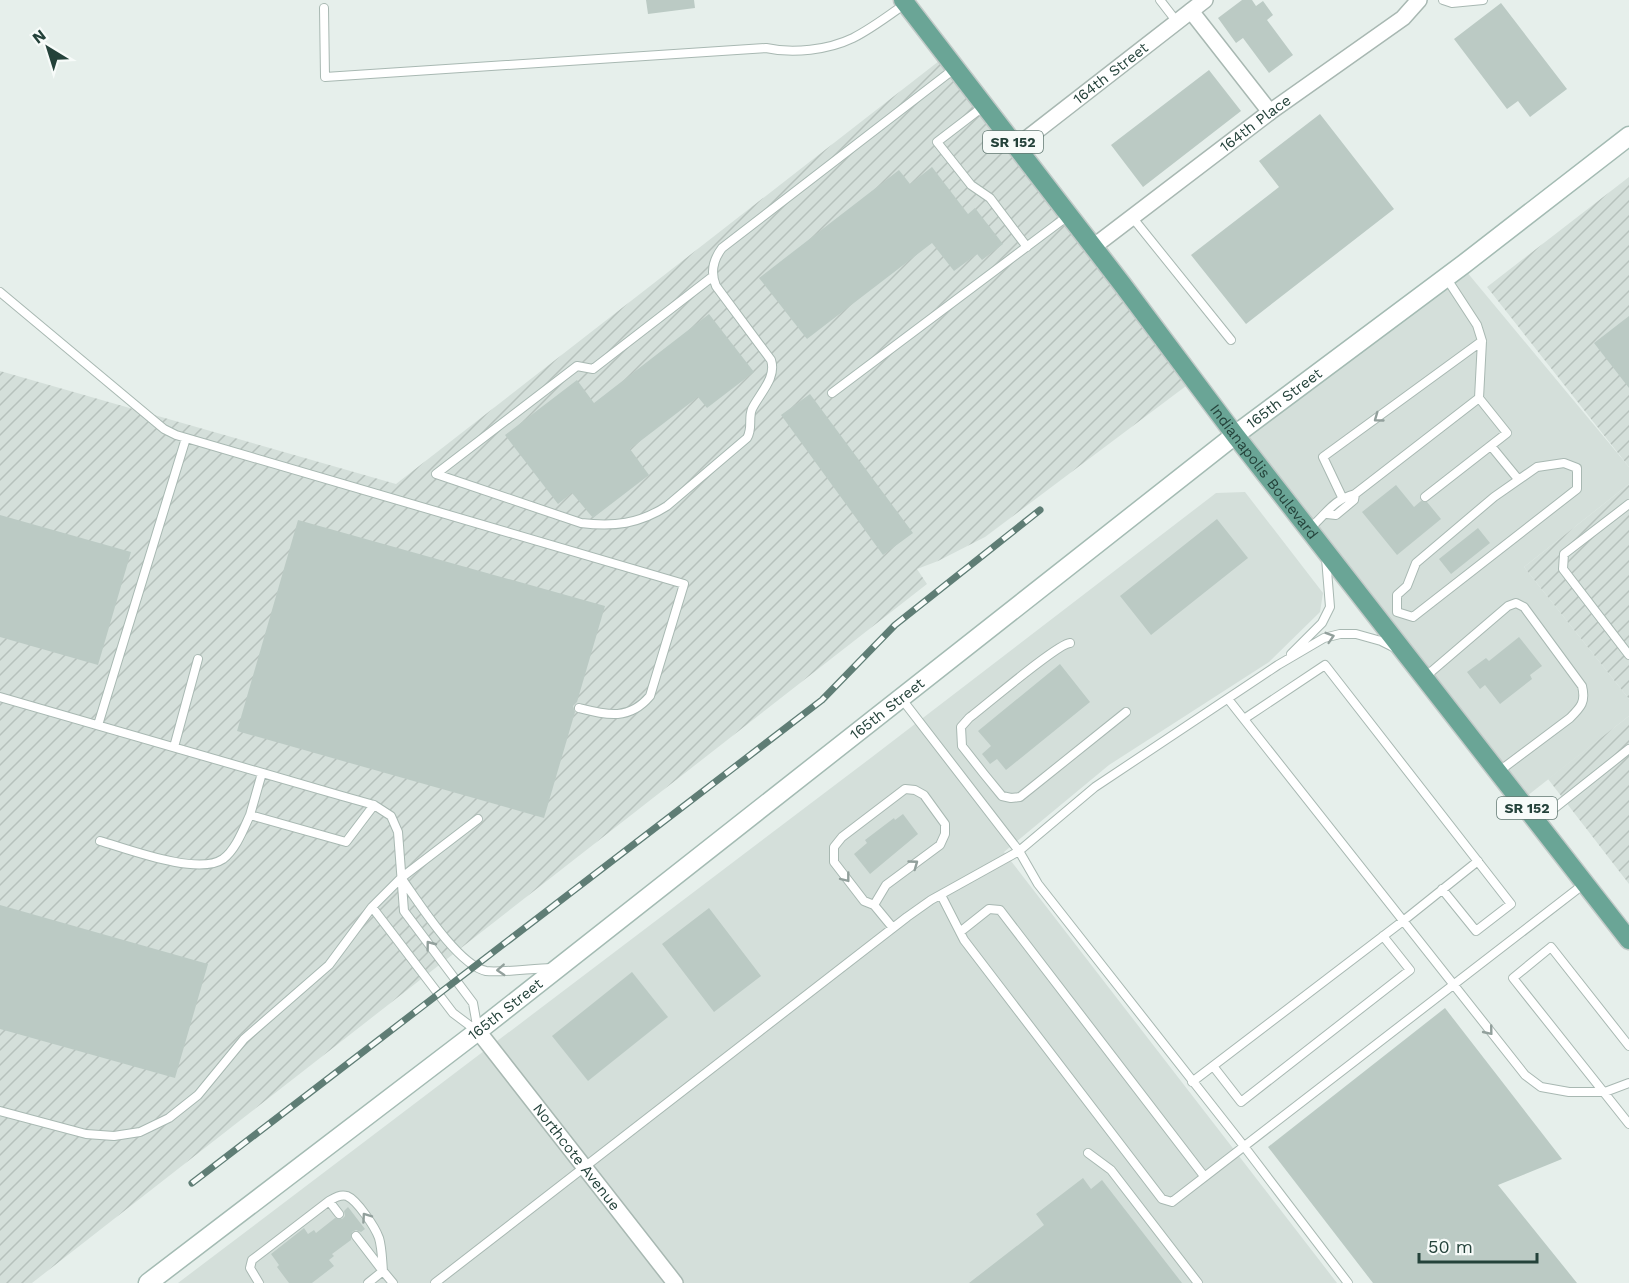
<svg xmlns="http://www.w3.org/2000/svg" width="1629" height="1283" font-family="'Work Sans',sans-serif">
	<style>
		.built { fill: #d4dfda }
		.industrial { fill: url(#industrial-furrows) }
		.building { fill: #bbcac4 }
		.lines { fill: none; stroke-linecap: round; stroke-linejoin: round }
		.lane-casing { stroke: #a8b8b2; stroke-width: 10 }
		.street-casing { stroke: #a8b8b2; stroke-width: 18 }
		.secondary-casing { stroke: #a4bbb3; stroke-width: 21 }
		.primary-casing { stroke: #c2cac8; stroke-width: 21 }
		.lane { stroke: #fff; stroke-width: 8 }
		.street { stroke: #fff; stroke-width: 15 }
		.secondary { stroke: #fff; stroke-width: 18 }
		.primary { stroke: #6aa596; stroke-width: 18 }
		.rail-casing { stroke: #5f7d75; stroke-width: 7 }
		.rail { stroke: #f7fbf9; stroke-width: 4.5; stroke-dasharray: 14; stroke-linecap: butt }
		.oneway { stroke: #92a09c }
		.labels { text-anchor: middle; stroke-width: 4.5; stroke-linejoin: round; paint-order: stroke }
		.shield { fill: #f7fbf9; stroke: #637a73; stroke-width: 1.5 }
		.shield-label { font-size: 14px; font-weight: bold; fill: #24423a }
		.street-label { font-size: 15px; fill: #24423a; stroke: #f7fbf9 }
	</style>
	<defs>
		<pattern id="industrial-furrows" width="10" height="10" patternUnits="userSpaceOnUse" patternTransform="scale(1.5)"><rect width="10" height="10" fill="#d4dfda"/><path d="M-1 1l2-2M0 10L10 0M9 11l2-2" fill="none" stroke="#b6c1bc"/></pattern>
	</defs>
	<rect width="100%" height="100%" fill="#e6efeb"/>
	<path class="built" d="M1466 271 1629 467V484L1524 567 1629 699V716L1527 796 1245 437Z
		M1245 492 1323 593 1320 612 1269 662 1109 765 1004 852 1337 1283H178L872 757 1216 493Z"/>
	<path class="industrial" d="M939 61 1190 383 985 537 938 561 917 569 927 584 32 1283H0V371L396 484Z
		M1629 177V467L1487 287Z
		M1629 484V699L1524 567Z
		M1629 716V884L1548 779Z"/>
	<path class="building" d="M646 0H694L695 8 648 14Z
		M1242 0H1252L1256 6 1263 1 1273 15 1267 20 1293 55 1269 73 1243 38 1236 43 1218 18Z
		M1501 3 1567 89 1530 117 1518 101 1507 109 1454 39Z
		M1209 70 1241 111 1143 187 1111 145Z
		M1320 114 1394 209 1246 324 1191 255 1279 187 1259 161Z
		M932 167 968 214 975 208 1003 244 982 260 977 254 954 271 932 243 807 339 759 278 899 170 910 184Z
		M709 314 754 372 707 408 698 397 630 449 649 475 593 518 572 493 558 504 505 435 577 380 594 403Z
		M1629 316V388L1594 343Z
		M810 394 913 533 883 555 781 415Z
		M1396 485 1414 507 1421 501 1427 502 1441 519 1397 555 1362 512Z
		M0 515 131 552 98 665 0 637Z
		M1217 519 1248 558 1151 635 1120 596Z
		M298 520 605 606 577 702 573 706 575 712 544 818 237 731Z
		M1478 528 1490 543 1451 574 1439 559Z
		M1519 637 1542 666 1530 675 1532 679 1500 704 1485 685 1480 689 1467 672 1486 658 1489 661Z
		M1060 664 1090 702 1006 770 997 759 990 764 982 754 991 746 978 731Z
		M903 814 918 834 870 874 854 854 867 843 865 840 894 818 895 820Z
		M0 905 208 964 175 1078 0 1029Z
		M709 908 761 976 714 1012 662 944Z
		M632 972 668 1017 588 1081 552 1036Z
		M1445 1008 1562 1159 1498 1185 1577 1283H1373L1268 1147Z
		M1083 1178 1091 1189 1102 1180 1182 1283H969L1044 1225 1036 1214Z
		M348 1207 365 1229 361 1232 356 1230 352 1232 351 1240 332 1254 334 1256 329 1260 334 1266 312 1283H289L277 1267 279 1265 271 1254 304 1228 308 1234 314 1230 316 1233 335 1218 342 1219 345 1216 344 1211Z"/>
	<g class="lines">
		<defs>
			<path id="lane" d="M1160 0 1177 22
				M1443 0 1452 3 1483 0
				M324 8 325 77 766 48C793 54 828 50 853 38 871 29 888 16 905 4
				M984 106 937 142 971 185 990 198 1027 247
				M1132 217 1231 340
				M712 277 593 369 577 366 436 474 581 523C614 527 639 524 667 506L747 438C753 428 748 419 752 409 759 394 777 378 771 360L716 286C710 272 713 260 722 248L954 69
				M0 292 164 429 176 435 684 584 650 696C629 721 607 715 579 708
				M832 393 1069 215
				M1491 446 1518 479
				M1564 463 1577 468V489L1413 617 1397 612V595L1407 586 1416 563 1494 497 1537 467Z
				M1342 497 1323 457 1482 341
				M1425 497 1507 433 1479 398
				M1629 504 1564 554 1563 569 1629 655
				M1327 514 1336 515 1354 500 1355 494
				M1309 529C1326 515 1332 500 1355 494L1479 398 1482 341 1477 325 1447 279
				M1070 643C1057 644 985 706 969 718L961 727 962 746 984 774 1002 796 1011 798 1020 797 1126 712
				M1291 654 1322 623 1330 607 1326 558
				M1425 677 1508 606 1516 603 1524 607 1582 686C1586 702 1581 707 1570 718L1498 772
				M0 697 342 796 374 805 391 816 398 832 404 911 473 1003 478 1031
				M901 698 1019 851 1038 884 1243 1145 1348 1283
				M1228 699 1525 1075 1541 1087 1569 1092H1605L1629 1083
				M1244 719 1325 665 1511 904 1476 931 1442 889
				M98 725 186 438
				M174 747 198 659
				M262 773 250 815 346 842 374 805
				M1537 822 1629 749
				M100 841C128 849 198 876 223 859 236 849 243 830 250 815
				M402 879C419 903 458 965 486 971 501 973 535 968 552 968
				M941 895 964 940 1162 1199 1172 1202 1584 884
				M874 905 886 885 940 845 945 834V824L924 795 915 790 905 789 842 837 834 847V862L864 901 874 905 893 928
				M372 907 453 1013 477 1031
				M960 932 989 909 1000 910 1204 1176
				M1629 1046 1551 947 1513 978 1629 1124
				M1213 1066 1241 1102 1410 970 1383 936
				M1192 1082 1403 921 1478 861
				M0 1111 86 1134 114 1136 140 1132 169 1118 198 1095 244 1039 329 965 372 907 401 878 478 819
				M1088 1153 1111 1170 1198 1283
				M329 1201 339 1214
				M356 1236 382 1270
				M259 1283 250 1268 252 1260 329 1201C334 1198 340 1194 347 1196 357 1200 375 1227 379 1238 382 1248 382 1260 383 1271
				M368 1283 383 1271 393 1283
				M435 1283 907 917 931 900 1019 851 1095 787 1278 665 1324 638 1340 634H1356L1381 641 1395 648"/>
			<g id="street">
				<path d="M1191 11 1270 112"/>
				<path id="s1" d="M1016 147 1205 0"/>
				<path id="s2" d="M1093 247 1270 112 1403 18 1419 0"/>
				<path id="s3" d="M478 1031 675 1283"/>
			</g>
			<g id="secondary">
				<path id="s4" d="M148 1283 478 1031 1235 435 1464 264 1629 136"/>
			</g>
			<g id="primary">
				<path id="s5" d="M903 0 1122 284 1235 435 1629 940"/>
			</g>
		</defs>
		<use href="#lane" class="lane-casing"/>
		<use href="#street" class="street-casing"/>
		<use href="#secondary" class="secondary-casing"/>
		<use href="#primary" class="primary-casing"/>
		<use href="#lane" class="lane"/>
		<use href="#street" class="street"/>
		<use href="#secondary" class="secondary"/>
		<use href="#primary" class="primary"/>
		<defs>
			<path id="rail" d="M192 1183 822 700 895 625 1040 510"/>
		</defs>
		<use href="#rail" class="rail-casing"/>
		<use href="#rail" class="rail"/>
	</g>
	<defs><path id="oneway-chevron" d="M-2-3.5L2.5 0L-2 3.5" fill="none" stroke-width="1.6" stroke-linecap="round" stroke-linejoin="round" transform="scale(1.5)"/></defs>
	<g class="oneway">
		<use href="#oneway-chevron" transform="translate(1378 418) rotate(144)"/>
		<use href="#oneway-chevron" transform="translate(1330 637) rotate(-17)"/>
		<use href="#oneway-chevron" transform="translate(914 864) rotate(-36)"/>
		<use href="#oneway-chevron" transform="translate(846 878) rotate(52)"/>
		<use href="#oneway-chevron" transform="translate(430 945) rotate(-127)"/>
		<use href="#oneway-chevron" transform="translate(501 970) rotate(177)"/>
		<use href="#oneway-chevron" transform="translate(1489 1031) rotate(51)"/>
		<use href="#oneway-chevron" transform="translate(366 1217) rotate(-125)"/>
	</g>
	<g class="labels">
		<g class="shield">
			<rect x="983" y="131" width="60" height="22" rx="4.5"/>
			<rect x="1497" y="797" width="60" height="22" rx="4.5"/>
		</g>
		<g class="shield-label">
			<text x="1013" y="147">SR 152</text>
			<text x="1527" y="813">SR 152</text>
		</g>
		<g class="street-label">
			<text dy="5" stroke="none"><textPath href="#s1" startOffset="120">164th Street</textPath></text>
			<text dy="5" stroke="none"><textPath href="#s2" startOffset="204">164th Place</textPath></text>
			<text dy="5" stroke="none"><textPath href="#s4" startOffset="1440">165th Street</textPath></text>
			<text dy="5" stroke="none"><textPath href="#s5" startOffset="594">Indianapolis Boulevard</textPath></text>
			<text dy="5" stroke="none"><textPath href="#s4" startOffset="936">165th Street</textPath></text>
			<text dy="5" stroke="none"><textPath href="#s4" startOffset="450">165th Street</textPath></text>
			<text dy="5" stroke="none"><textPath href="#s3" startOffset="160">Northcote Avenue</textPath></text>
		</g>
	</g>
	<g transform="translate(48 48) rotate(322)" stroke="#f7fbf9" stroke-width="4.5" paint-order="stroke">
	<path d="M0-4.5L10 22L0 15L-10 22Z" fill="#24423a"/>
	<text y="-9" font-size="16" font-weight="bold" text-anchor="middle" fill="#24423a">N</text>
	</g>
	<path d="M1419 1253v9h118v-9" fill="none" stroke="#24423a" stroke-width="3"/>
	<text x="1428" y="1253" font-size="18" fill="#24423a" stroke="#f7fbf9" stroke-width="4.5" paint-order="stroke">50 m</text>
</svg>
